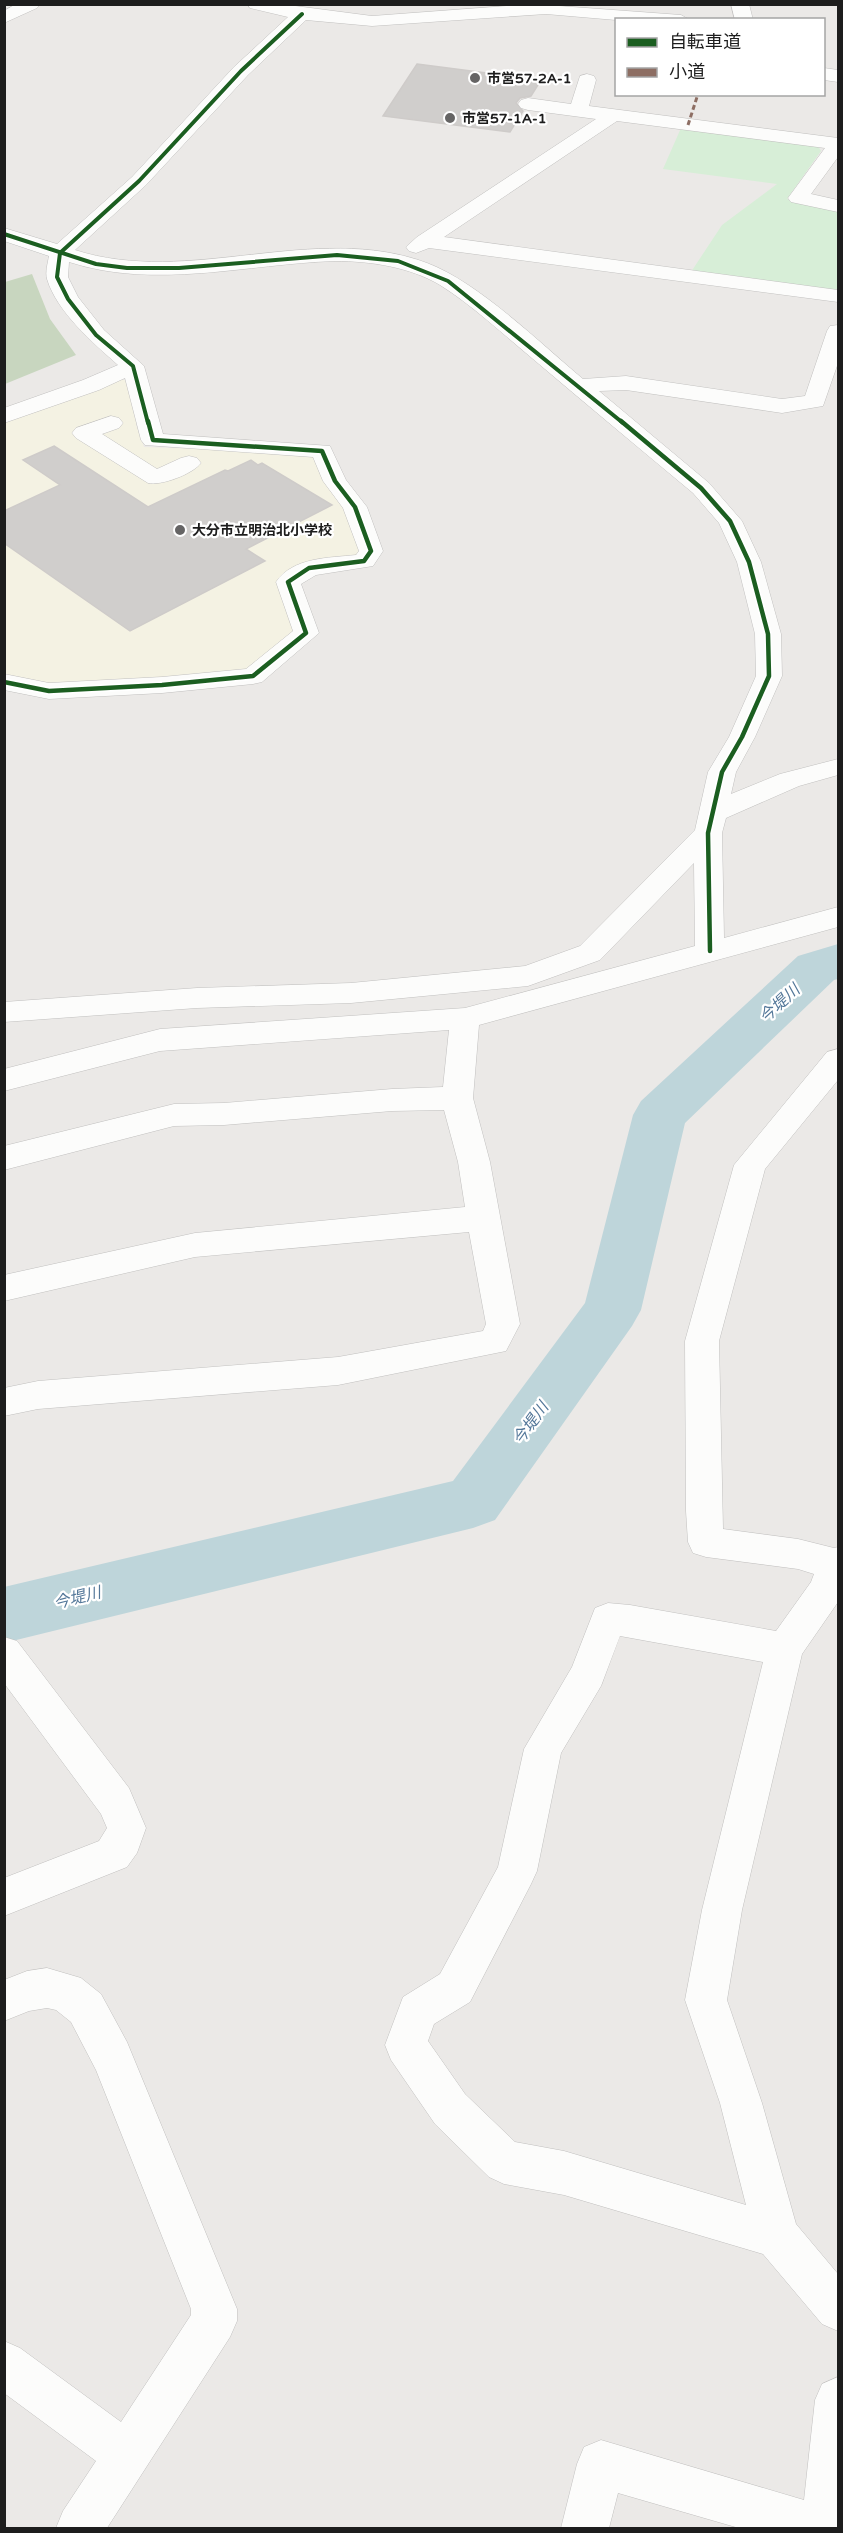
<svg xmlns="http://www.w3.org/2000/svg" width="843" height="2533" font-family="'Varela Round','Noto Sans JP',sans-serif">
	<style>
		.education { fill: #f4f2e3 }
		.forest { fill: #c8d6bf }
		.park { fill: #d7eed7 }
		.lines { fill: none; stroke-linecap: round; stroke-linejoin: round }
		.river { fill: #bed5da; fill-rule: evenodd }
		.building { fill: #d0cecc; stroke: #cecbc9; stroke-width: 1.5 }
		.minor-casing { stroke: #c1c0bf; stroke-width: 1 }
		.minor { fill: #fcfcfb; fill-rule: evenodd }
		.quiet { stroke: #8d6e63; stroke-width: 3; stroke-dasharray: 5 3; stroke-linecap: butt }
		.cycleway-far1-casing { stroke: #fff; stroke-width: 6 }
		.cycleway-casing { stroke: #fff; stroke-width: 8 }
		.cycleway-far1 { stroke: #1b5e20; stroke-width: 4 }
		.cycleway { stroke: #1b5e20; stroke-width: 4.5 }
		.poi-dot { fill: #656464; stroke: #fff; stroke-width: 2 }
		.labels { text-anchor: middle; stroke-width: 4.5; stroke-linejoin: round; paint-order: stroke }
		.far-poi-label { font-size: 14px; font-weight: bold; fill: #1d1d1d; stroke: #fff; text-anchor: start }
		.water-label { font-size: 16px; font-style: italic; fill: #537799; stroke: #fff }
	</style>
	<rect width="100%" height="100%" fill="#ebe9e7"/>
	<path class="education" d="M118 380H128L138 421 136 425 144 447 308 453 320 458 348 507 363 552 351 560 279 582 298 630 248 672 52 686 5 676V423Z"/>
	<path class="forest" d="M32 274 50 319 76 355 5 384V282Z"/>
	<path class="park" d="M681 128 818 146 821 151 787 199 838 210V292L691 272 722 225 777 184 663 169Z"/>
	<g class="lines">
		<path class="river" d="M838 944V979L834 980 685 1123 641 1310 632 1326 495 1520 473 1528 4 1643V1587L453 1481 585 1303 633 1115 641 1101 798 956Z"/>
	</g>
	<path class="building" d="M417 64 541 80 531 96 520 98 516 103 523 111 510 132 383 116Z
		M54 446 148 507 225 470 228 471 251 460 258 465 262 463 332 505 246 549 265 561 130 631 4 543V511L60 485 23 460Z"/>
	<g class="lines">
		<defs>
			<path id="minor" d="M16 4H40L37 8 4 23V11Z
				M247 4H280L372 16 532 4 681 15 690 20H616L546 14 372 26 306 20 248 75 146 185 75 250C189 287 315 221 427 263 478 282 540 343 583 379L626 376 782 399 805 396 827 331 830 326 838 325V363L823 406 782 413 626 390 599 391 709 483 742 521 761 562 781 634 782 676 755 737 736 772 731 794 780 774 838 759V775L799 786 726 818 722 833 724 938 838 907V927L479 1025 473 1098 490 1162 520 1324 506 1351 338 1385 38 1409 4 1416V1388L38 1381 338 1357 483 1331 486 1324 469 1232 195 1257 4 1301V1275L195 1233 465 1207 458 1162 444 1110 392 1111 224 1125 174 1126 4 1170V1146L174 1104 224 1103 392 1089 443 1087 449 1030 160 1051 4 1091V1069L160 1029 465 1008 695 946 694 863 600 960 528 986 351 1003 197 1008 4 1022V1002L197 988 351 983 525 966 580 946 695 830 708 772 729 737 756 676 755 634 737 562 719 523 693 493C639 448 586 404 533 359 504 335 472 305 440 285 410 267 370 261 335 261 247 264 155 290 69 262L68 277 78 297 104 330 144 366 163 434 330 446 346 480 367 507 383 551 373 566 316 575 301 584 319 633 262 682 253 684 162 693 49 699 4 690V674L49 683 162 677 246 669 293 631 276 582C293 557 329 558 356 555L359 551 343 508 323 481 313 457 145 445 141 440 125 378 99 390 4 423V408L83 380 118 365C93 343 57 312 47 279 45 272 48 262 49 256L4 241V228L57 244 132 177 234 67 288 17 250 8Z
				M731 4H749L753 20H735Z
				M824 68 838 70V82L824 80Z
				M587 74 594 76 596 80 589 106 838 138V157L811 194 838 200V212L791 202 788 198 825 148 617 121 444 237 838 290V302L429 248 416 253 409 251 406 247 417 237 596 119 528 110 521 108 518 104 521 100 528 98 571 104 580 76Z
				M111 416 119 418 123 423 119 428 102 434 157 469 181 458 189 456 197 458 201 463C193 474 161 486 148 483L76 438 72 433 76 428Z
				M838 1049V1080L765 1169 719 1341 723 1529 798 1539 834 1548 838 1547V1602L802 1654 742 1910 727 2000 762 2103 796 2224 838 2274V2331L822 2324 763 2254 564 2195 504 2184 489 2177 435 2124 391 2060 385 2045 403 1997 440 1974 498 1867 524 1749 572 1667 595 1608 608 1603 630 1605 776 1631 811 1582 814 1574 798 1569 706 1557 693 1553 688 1542 686 1511 685 1341 734 1165 827 1052ZM620 1636 763 1662 702 1910 685 2000 720 2103 746 2205 564 2151 515 2142 465 2094 428 2041 434 2024 470 2002 531 1884 537 1871 561 1753 601 1686Z
				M4 1637 17 1641 129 1788 146 1828 137 1853 127 1867 4 1916V1878L99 1841 107 1828 101 1814 4 1683Z
				M47 1968 81 1978 101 1994 127 2042 237 2309V2321L230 2337 107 2528H56L63 2511 96 2461 4 2393V2341L20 2348 121 2422 191 2315V2309L96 2070 71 2022 56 2010 47 2008 29 2011 4 2021V1980L27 1971Z
				M838 2377V2528H739L618 2493 609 2528H561L577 2464 584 2447 601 2440 804 2500 815 2400 822 2384Z"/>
		</defs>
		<use href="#minor" class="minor-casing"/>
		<use href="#minor" class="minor"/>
		<path class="quiet" d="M688 125 698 94"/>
		<defs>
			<path id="cycleway-far1" d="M4 234 96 264 127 268H179L337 255 398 261 448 281 623 423
				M148 423 133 366 96 335 68 299 57 277 60 253 139 181 241 71 302 14"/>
			<path id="cycleway" d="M621 421 701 488 730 521 749 562 768 634 769 676 742 737 722 772 708 833 710 951
				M4 682 49 691 162 685 253 676 306 633 288 582 309 568 364 561 371 551 355 507 335 481 322 451 153 440 148 421"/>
		</defs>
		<use href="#cycleway-far1" class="cycleway-far1-casing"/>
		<use href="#cycleway" class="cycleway-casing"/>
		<use href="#cycleway-far1" class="cycleway-far1"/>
		<use href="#cycleway" class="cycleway"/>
	</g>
	<g class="poi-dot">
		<circle cx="475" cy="78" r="6"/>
		<circle cx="450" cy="118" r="6"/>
		<circle cx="180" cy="530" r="6"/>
	</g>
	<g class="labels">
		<g class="far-poi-label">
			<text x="487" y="83">市営57-2A-1</text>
			<text x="462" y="123">市営57-1A-1</text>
			<text x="192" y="535">大分市立明治北小学校</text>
		</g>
		<g class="water-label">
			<text transform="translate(779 1003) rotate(-43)" y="6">今堤川</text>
			<text transform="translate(530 1423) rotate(-54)" y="6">今堤川</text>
			<text transform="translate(77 1597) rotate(-14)" y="6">今堤川</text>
		</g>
	</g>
	<rect width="843" height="2533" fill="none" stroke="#1d1d1d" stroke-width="12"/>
	<rect x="615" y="18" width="210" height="78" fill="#ffffff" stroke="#a5a5a5" stroke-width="1.5"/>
	<rect x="627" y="38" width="30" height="9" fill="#1b5e20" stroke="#a5a5a5" stroke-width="1.5"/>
	<text x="669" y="48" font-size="18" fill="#1d1d1d">自転車道</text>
	<rect x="627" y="68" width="30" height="9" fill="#8d6e63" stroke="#a5a5a5" stroke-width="1.5"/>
	<text x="669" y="78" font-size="18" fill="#1d1d1d">小道</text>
</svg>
